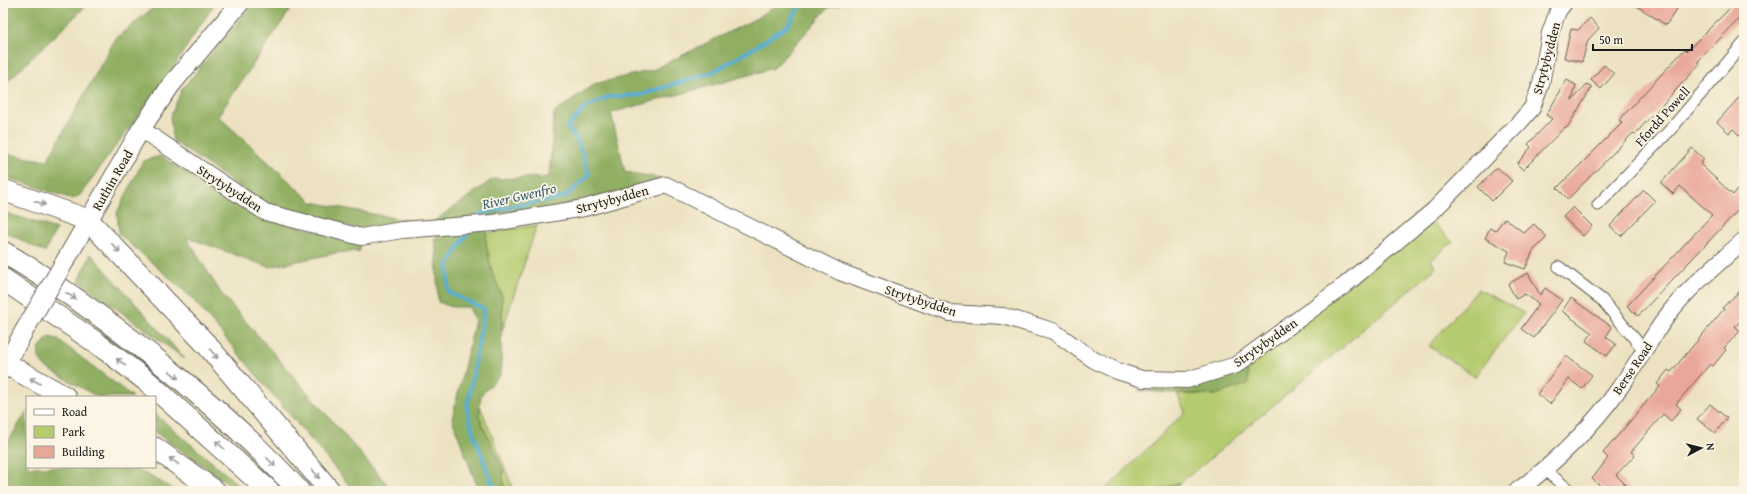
<svg xmlns="http://www.w3.org/2000/svg" width="1747" height="494" font-family="'Gentium Book Plus',serif">
	<style>
		.green { fill: #b5cb70; stroke: #687446 }
		.forest { fill: #90af62; stroke: #56663f }
		.lines { fill: none; stroke-linecap: round; stroke-linejoin: round }
		.stream { stroke: #54aed1; stroke-width: 4 }
		.building { fill: #e9a79a }
		.street-casing { stroke: #656156; stroke-width: 13 }
		.secondary-casing { stroke: #656156; stroke-width: 18 }
		.primary-casing { stroke: #656156; stroke-width: 20 }
		.highway-casing { stroke: #656156; stroke-width: 23 }
		.street { stroke: #fff; stroke-width: 11 }
		.secondary { stroke: #fff; stroke-width: 16 }
		.primary { stroke: #fff; stroke-width: 18 }
		.highway { stroke: #fff; stroke-width: 21 }
		.primary-bridge-casing { stroke: #656156; stroke-width: 20; stroke-linecap: butt }
		.primary-bridge { stroke: #fff; stroke-width: 18 }
		.oneway { stroke: #999 }
		.labels { text-anchor: middle; stroke-width: 3.5; stroke-linejoin: round; paint-order: stroke }
		.street-label { font-size: 13px; fill: #1c1c1c; stroke: #fcf5e5 }
		.water-label { font-size: 14px; font-style: italic; fill: #355e6d; stroke: #fcf5e5 }
	</style>
	<rect width="100%" height="100%" fill="#fcf5e5"/>
	<filter id="ink" filterUnits="userSpaceOnUse"><feTurbulence type="fractalNoise" baseFrequency=".025" numOctaves="2"/><feDisplacementMap in="SourceGraphic" scale="8" xChannelSelector="R" yChannelSelector="G"/><feConvolveMatrix kernelMatrix="1 2 1 2 8 2 1 2 1" color-interpolation-filters="sRGB"/></filter>
	<filter id="wash" filterUnits="userSpaceOnUse"><feTurbulence type="fractalNoise" baseFrequency=".012" numOctaves="4" result="noise"/><feDisplacementMap in="SourceGraphic" scale="16" xChannelSelector="R" yChannelSelector="G"/><feGaussianBlur stdDeviation="0.9" result="paint"/><feColorMatrix in="noise" values="0 0 0 0 0 0 0 0 0 0 0 0 0 0 0 0 0 1.4 0 .05"/><feComposite in="paint" operator="in"/></filter>
	<g filter="url(#wash)">
		<rect width="100%" height="100%" fill="#ece2c1"/>
		<path class="green" d="M1430 220 1453 242 1431 260 1436 268 1205 463 1181 482 1156 491H1104L1185 412 1177 394 1215 395 1248 371 1266 349Z
			M537 225 502 331V296L492 272 486 243 487 233Z
			M1478 289 1524 313 1475 377 1429 346Z
			M480 406 512 486 504 489 503 470 479 417Z"/>
		<path class="forest" d="M3 3H89L3 86Z
			M159 3H215L172 69 80 195 73 199 3 176V153L35 159 51 160 49 157 116 38Z
			M254 3H295L218 116 312 202 429 225 493 179 549 177 554 113 594 84 653 70 759 17 780 3H843L828 8 774 68 611 113 625 172 661 178 652 183 526 215 507 211 487 218 486 243 492 272 502 296 501 374 481 395 479 417 503 470 504 489 498 491H479L452 419 475 321 469 307H452L438 302 436 247 434 239 441 233 361 230 308 213 266 205 173 141 170 117 182 89Z
			M160 156 260 217 360 242V251L336 253 269 267 186 237 221 293 393 491H354L190 296 119 234 117 213 143 161Z
			M3 212 56 229 45 252 3 231Z
			M91 254 185 359 79 281Z
			M50 337 57 339 133 397H98L45 367C34 355 38 345 50 337Z
			M1252 366 1248 371V384L1215 395 1139 391 1177 387Z
			M27 411V467H133L177 491H3V450Z
			M155 414 246 491H239L155 432Z
			M1181 482 1169 491H1156Z"/>
		<g class="lines">
			<path class="stream" d="M476 219 480 214 508 207 565 197 589 175 578 141 567 127 585 108 608 97 640 95 713 72 754 48 787 26 802 3
				M469 230 448 265V292L484 309 467 408 473 432 495 491"/>
		</g>
		<g id="blocks">
			<path class="building" d="M1632 3H1681L1666 25Z
				M1735 3H1744V14L1698 61 1700 64 1635 134 1633 133 1568 199 1557 188 1622 123 1619 120 1685 49 1687 51Z
				M1590 18 1599 28 1588 40 1582 62 1564 58 1571 29 1578 30Z
				M1604 65 1614 74 1601 89 1591 80Z
				M1567 80 1576 85 1572 101 1587 84 1592 87 1567 128 1565 127 1523 170 1517 164 1531 147 1528 144 1552 119 1546 115Z
				M1744 92V140L1733 129 1729 133 1717 122Z
				M1692 148 1704 159 1700 164 1733 195 1737 190 1744 197V204L1638 316 1627 306 1712 215 1680 186 1673 194 1661 183Z
				M1497 167 1512 181 1492 201 1478 187Z
				M1644 190 1655 201 1621 236 1610 226Z
				M1573 207 1592 226 1583 236 1563 217Z
				M1505 218 1524 233 1534 224 1547 237 1533 251 1525 269 1505 262 1509 251 1485 238 1490 228 1495 231Z
				M1528 273 1540 295 1545 288 1562 300 1534 338 1521 329 1539 304 1525 294 1516 299 1508 284Z
				M1744 287V318L1735 326 1740 331 1724 348 1726 350 1713 366 1710 364 1676 404 1681 409 1671 421 1663 414 1631 452 1635 455 1616 475 1632 491H1607L1592 479 1608 458 1603 453 1660 386 1657 384 1668 370 1671 372 1724 309 1722 308Z
				M1571 298 1612 327 1606 337 1616 344 1607 356 1586 341 1592 333 1562 311Z
				M1566 356 1592 375 1582 389 1569 379 1550 404 1537 394Z
				M1710 404 1727 418 1715 433 1697 419Z"/>
		</g>
	</g>
	<g filter="url(#ink)">
		<use href="#blocks" fill-opacity="0" stroke="#656156" stroke-width="1"/>
		<g class="lines">
			<defs>
				<path id="street" d="M1598 205 1671 129 1744 43
					M1559 267 1602 300 1644 350
					M1545 470 1570 491"/>
				<path id="secondary" d="M141 129 265 212 361 237 402 230 493 223 584 208 666 185 840 272 950 313 1003 316 1053 331 1094 360 1117 371 1142 379 1187 380 1236 365 1345 285 1434 210 1518 124 1532 108 1541 84 1550 33 1558 11 1564 3
					M1517 491C1558 461 1592 427 1621 386 1638 362 1652 336 1670 312 1691 285 1719 263 1744 240"/>
				<path id="primary" d="M68 256 141 129 171 85 240 3
					M3 370 24 331"/>
				<path id="highway" d="M3 190 88 220 207 345 330 491
					M3 252C65 288 122 331 178 377 221 413 262 450 299 491
					M3 279 98 344 148 382 269 491
					M3 362 65 397
					M155 448 215 491"/>
			</defs>
			<use href="#street" class="street-casing"/>
			<use href="#secondary" class="secondary-casing"/>
			<use href="#primary" class="primary-casing"/>
			<use href="#highway" class="highway-casing"/>
			<use href="#street" class="street"/>
			<use href="#secondary" class="secondary"/>
			<use href="#primary" class="primary"/>
			<use href="#highway" class="highway"/>
			<defs>
				<path id="primary-bridge" d="M24 331 68 256"/>
			</defs>
			<use href="#primary-bridge" class="primary-bridge-casing"/>
			<use href="#primary-bridge" class="primary-bridge"/>
		</g>
		<defs><path id="oneway-shaft" d="M-6 0H5M1.5-3L5.5 0L1.5 3" fill="none" stroke-width="1.6" stroke-linecap="round" stroke-linejoin="round"/></defs>
		<g class="oneway">
			<use href="#oneway-shaft" transform="translate(40 203) rotate(19)"/>
			<use href="#oneway-shaft" transform="translate(116 248) rotate(46)"/>
			<use href="#oneway-shaft" transform="translate(71 296) rotate(34)"/>
			<use href="#oneway-shaft" transform="translate(214 354) rotate(50)"/>
			<use href="#oneway-shaft" transform="translate(121 362) rotate(-143)"/>
			<use href="#oneway-shaft" transform="translate(174 375) rotate(40)"/>
			<use href="#oneway-shaft" transform="translate(35 381) rotate(-150)"/>
			<use href="#oneway-shaft" transform="translate(220 445) rotate(-138)"/>
			<use href="#oneway-shaft" transform="translate(174 461) rotate(-144)"/>
			<use href="#oneway-shaft" transform="translate(271 462) rotate(45)"/>
			<use href="#oneway-shaft" transform="translate(316 474) rotate(52)"/>
		</g>
	</g>
	<g class="labels">
		<g class="street-label">
			<text transform="translate(1546 58) rotate(-75)" y="5">Strytybydden</text>
			<text transform="translate(1662 116) rotate(-48)" y="5">Ffordd Powell</text>
			<text transform="translate(112 180) rotate(-60)" y="5">Ruthin Road</text>
			<text transform="translate(230 188) rotate(33)" y="5">Strytybydden</text>
			<text transform="translate(612 199) rotate(-15)" y="5">Strytybydden</text>
			<text transform="translate(921 300) rotate(18)" y="5">Strytybydden</text>
			<text transform="translate(1265 342) rotate(-35)" y="5">Strytybydden</text>
			<text transform="translate(1632 368) rotate(-56)" y="5">Berse Road</text>
		</g>
		<g class="water-label">
			<text transform="translate(519 196) rotate(-13)" y="5">River Gwenfro</text>
		</g>
	</g>
	<rect width="1747" height="494" fill="none" stroke="#fcf5e5" stroke-width="16"/>
	<rect x="26" y="396" width="130" height="72" fill="#fcf5e5" stroke="#a29e95"/>
	<rect x="34" y="409" width="20" height="6" fill="#ffffff" stroke="#a29e95"/>
	<text x="62" y="416" font-size="12" fill="#1c1c1c">Road</text>
	<rect x="34" y="426" width="20" height="12" fill="#b5cb70" stroke="#a29e95"/>
	<text x="62" y="436" font-size="12" fill="#1c1c1c">Park</text>
	<rect x="34" y="446" width="20" height="12" fill="#e9a79a" stroke="#a29e95"/>
	<text x="62" y="456" font-size="12" fill="#1c1c1c">Building</text>
	<g transform="translate(1701 448) rotate(83)" stroke="#fcf5e5" stroke-width="3" paint-order="stroke">
	<path d="M0-3L7 15L0 10L-7 15Z" fill="#1c1c1c"/>
	<text y="-6" font-size="11" font-weight="bold" text-anchor="middle" fill="#1c1c1c">N</text>
	</g>
	<path d="M1593 44v6h99v-6" fill="none" stroke="#1c1c1c" stroke-width="2"/>
	<text x="1599" y="44" font-size="12" fill="#1c1c1c" stroke="#fcf5e5" stroke-width="3" paint-order="stroke">50 m</text>
</svg>
